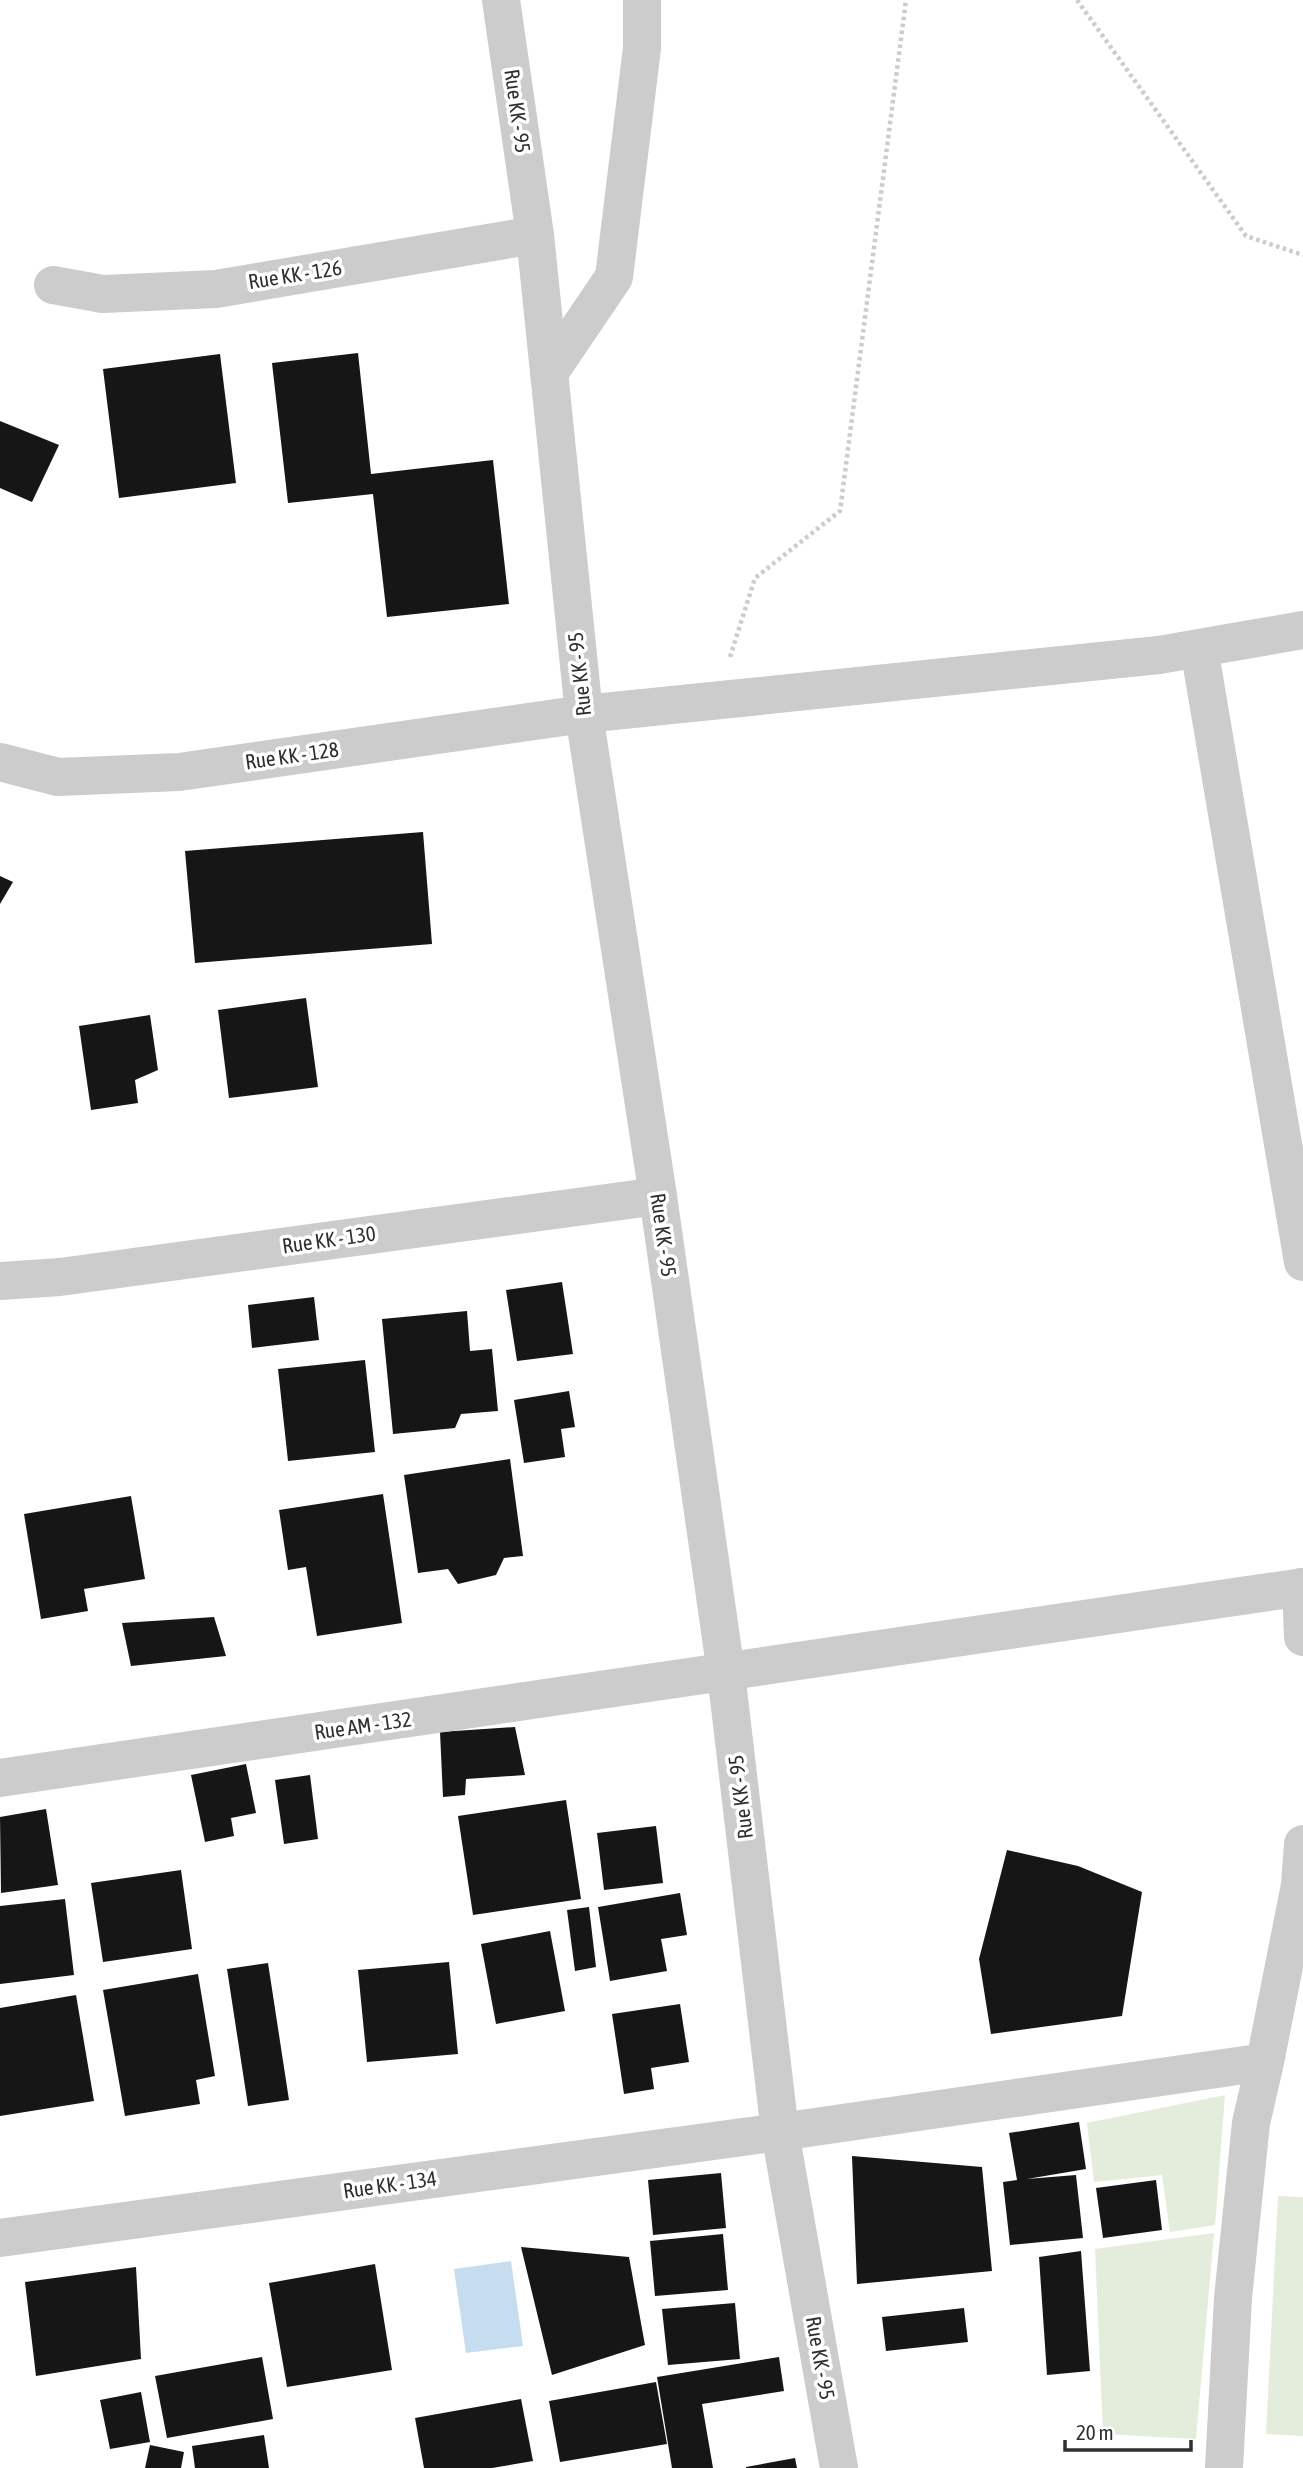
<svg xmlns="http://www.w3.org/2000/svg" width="1303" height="2468" font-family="'Asap Condensed',sans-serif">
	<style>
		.green { fill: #e4eddb }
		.water { fill: #c6dcef }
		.building { fill: #161616 }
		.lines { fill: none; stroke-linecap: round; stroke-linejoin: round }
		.path { stroke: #ccc; stroke-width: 4.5; stroke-dasharray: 3.5 3.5; stroke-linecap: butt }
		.minor { stroke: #ccc; stroke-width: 38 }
		.tertiary { stroke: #ccc; stroke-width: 38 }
		.labels { text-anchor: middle; stroke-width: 7; stroke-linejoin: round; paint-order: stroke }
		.street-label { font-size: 21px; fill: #2f2f2f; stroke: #fff }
	</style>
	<rect width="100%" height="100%" fill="#fff"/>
	<path class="green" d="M1225 2095 1215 2225 1170 2232 1162 2175 1094 2182 1087 2123Z
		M1278 2196 1303 2197V2436L1266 2434Z
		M1214 2233 1196 2439 1103 2434 1095 2249Z"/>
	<path class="water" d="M511 2261 523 2346 466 2353 454 2269Z"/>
	<path class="building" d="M358 353 371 474 493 460 509 604 387 617 373 494 288 503 272 363Z
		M220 354 236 483 119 498 103 369Z
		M0 421 59 445 32 502 0 488Z
		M423 832 432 944 195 963 185 851Z
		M0 876 13 882 0 904Z
		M306 998 318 1087 229 1098 218 1010Z
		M150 1015 158 1070 135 1080 138 1103 91 1110 79 1026Z
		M562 1282 573 1354 517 1361 506 1290Z
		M314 1297 319 1340 252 1348 248 1305Z
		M467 1311 470 1351 492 1349 498 1411 461 1414 455 1428 393 1434 382 1319Z
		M365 1360 375 1452 288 1461 278 1369Z
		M569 1391 575 1427 561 1429 565 1457 524 1463 514 1400Z
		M510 1459 523 1556 504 1558 496 1575 458 1584 448 1569 418 1573 404 1475Z
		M383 1494 402 1623 317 1636 306 1567 288 1570 279 1510Z
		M131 1496 145 1579 84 1589 88 1611 41 1619 24 1514Z
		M214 1617 226 1656 131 1666 122 1623Z
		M515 1727 525 1775 466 1779 465 1795 443 1797 440 1732Z
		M246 1764 256 1813 231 1818 234 1836 205 1842 191 1775Z
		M310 1775 318 1839 284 1844 275 1780Z
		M566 1800 581 1899 473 1915 458 1816Z
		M46 1809 58 1885 1 1893 0 1817Z
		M656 1826 663 1883 604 1890 597 1833Z
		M1007 1850 1078 1866 1142 1892 1122 2016 991 2034 979 1959Z
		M181 1870 192 1949 103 1962 91 1883Z
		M680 1893 687 1935 661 1939 667 1971 610 1981 598 1907Z
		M65 1899 74 1975 0 1984V1906Z
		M589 1907 596 1967 575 1971 567 1910Z
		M550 1931 565 2011 496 2024 481 1944Z
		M449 1962 458 2054 367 2062 358 1970Z
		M268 1963 289 2100 248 2106 227 1969Z
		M198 1974 215 2076 196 2080 200 2104 125 2116 103 1990Z
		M76 1995 94 2101 0 2116V2008Z
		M680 2004 689 2062 651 2068 654 2089 624 2094 612 2014Z
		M1079 2122 1086 2169 1027 2179 1076 2175 1083 2238 1010 2245 1003 2182 1017 2180 1009 2133Z
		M852 2156 982 2167 992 2271 857 2284Z
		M721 2173 726 2228 653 2235 648 2180Z
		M1156 2180 1162 2230 1103 2238 1096 2188Z
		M723 2234 728 2290 655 2296 650 2241Z
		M521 2247 629 2257 645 2345 552 2375Z
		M1081 2251 1090 2371 1047 2375 1039 2257Z
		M375 2264 392 2370 287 2387 269 2283Z
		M136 2267 141 2359 36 2376 25 2282Z
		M735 2303 740 2359 668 2365 662 2309Z
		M964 2308 968 2342 886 2351 882 2317Z
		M262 2357 273 2419 167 2438 155 2376Z
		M779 2357 784 2391 702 2404 713 2468H672L657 2377Z
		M656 2382 667 2444 560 2462 549 2401Z
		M141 2392 150 2442 110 2449 100 2400Z
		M521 2399 533 2461 492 2468H424L415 2418Z
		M264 2435 269 2468H195L192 2446Z
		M150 2445 184 2452 181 2468H145Z
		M795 2458 797 2468H746V2467Z"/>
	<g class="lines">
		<path class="path" d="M1077 0 1246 236 1303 255
			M730 657 755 578 840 511 906 0"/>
		<path class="minor" d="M53 285 103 294 216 289 535 235
			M549 373 614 277 642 48V0
			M1199 648 1303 1262
			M0 762 58 777 179 772 584 714 1159 655 1303 630
			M0 1281 60 1277 658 1196
			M1301 1587 1303 1637
			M0 1778 1303 1587
			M0 2238 780 2132 1265 2062
			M1224 2468 1233 2298 1251 2123 1265 2062 1300 1885 1303 1844"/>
		<path class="tertiary" d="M501 0 535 235 584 714 658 1196 726 1673 780 2132 839 2468"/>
	</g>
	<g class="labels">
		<g class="street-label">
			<text transform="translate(517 111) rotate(82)" y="7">Rue KK - 95</text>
			<text transform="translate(295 275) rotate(-9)" y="7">Rue KK - 126</text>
			<text transform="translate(580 674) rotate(-96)" y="7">Rue KK - 95</text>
			<text transform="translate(292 756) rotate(-8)" y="7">Rue KK - 128</text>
			<text transform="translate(663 1235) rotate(82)" y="7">Rue KK - 95</text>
			<text transform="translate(329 1240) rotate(-8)" y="7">Rue KK - 130</text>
			<text transform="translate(363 1726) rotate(-8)" y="7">Rue AM - 132</text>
			<text transform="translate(741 1797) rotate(-97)" y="7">Rue KK - 95</text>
			<text transform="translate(390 2185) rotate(-8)" y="7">Rue KK - 134</text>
			<text transform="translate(820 2358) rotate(80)" y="7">Rue KK - 95</text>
		</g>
	</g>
	<path d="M1065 2440v10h126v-10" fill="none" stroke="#2f2f2f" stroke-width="3.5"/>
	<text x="1076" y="2440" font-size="21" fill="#2f2f2f" stroke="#ffffff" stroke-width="5" paint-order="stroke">20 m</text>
</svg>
